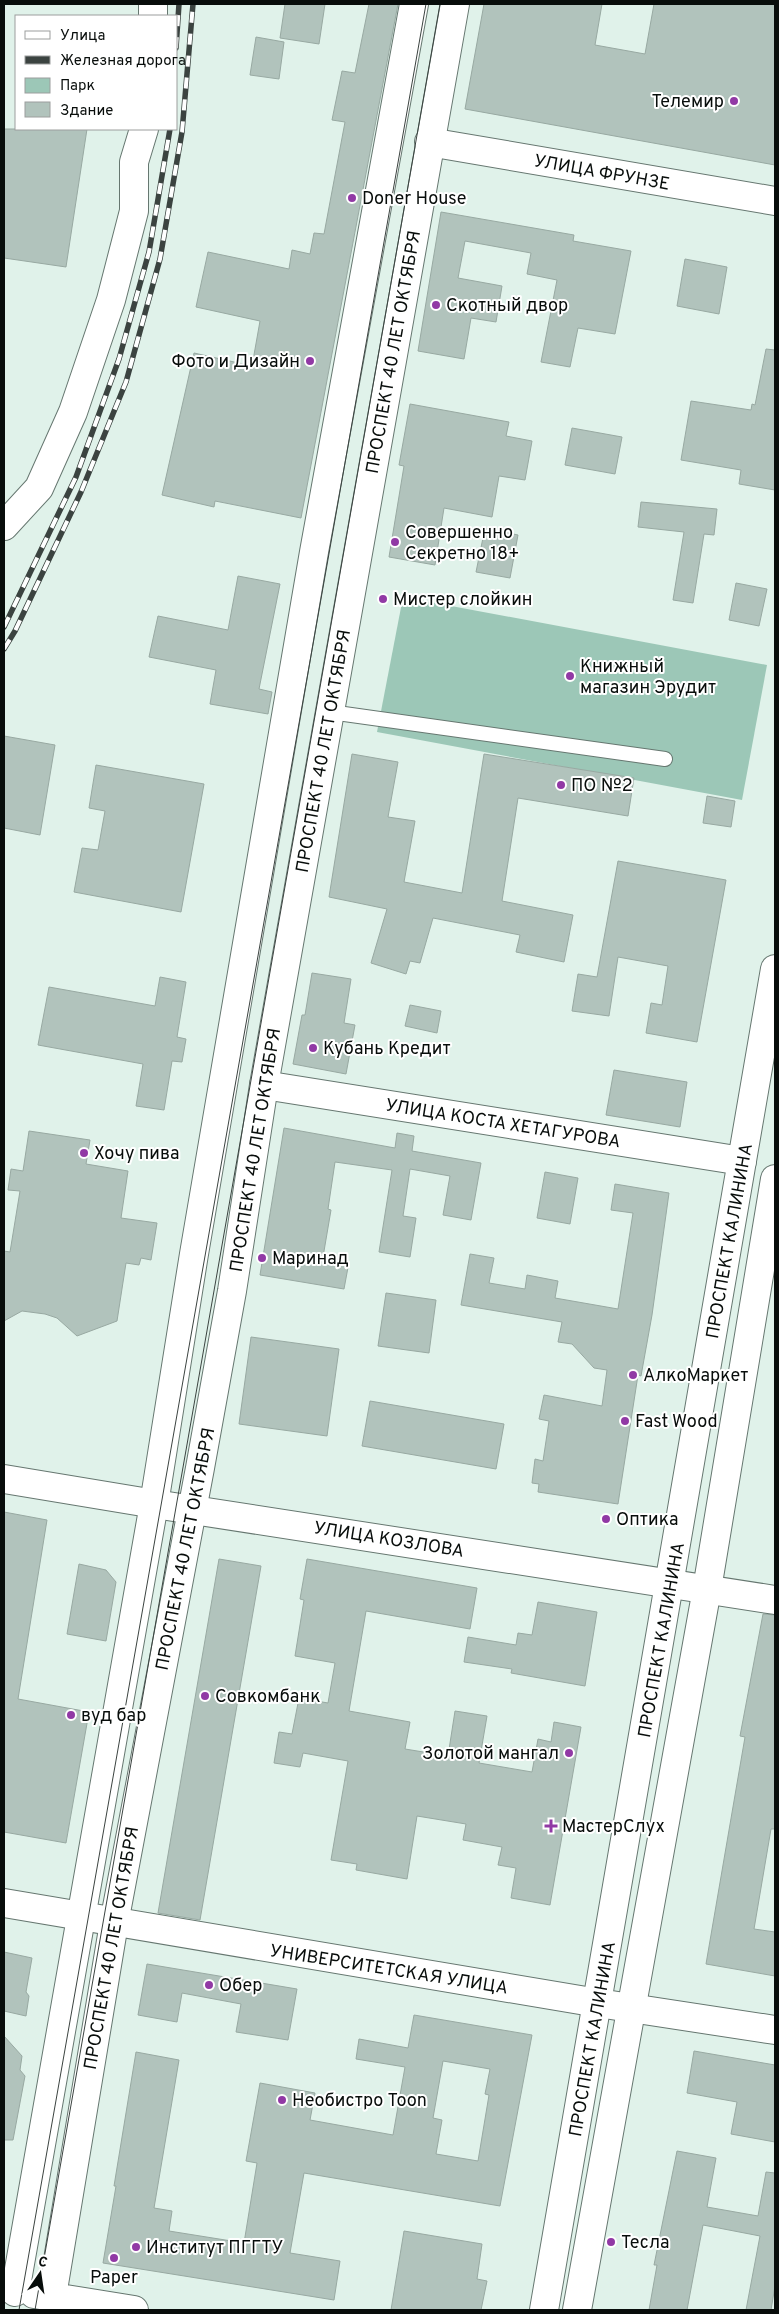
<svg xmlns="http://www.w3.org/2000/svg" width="779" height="2314" font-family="Overpass,sans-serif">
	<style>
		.green { fill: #9cc7b7 }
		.building { fill: #b1c3bc; stroke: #98a9a2; fill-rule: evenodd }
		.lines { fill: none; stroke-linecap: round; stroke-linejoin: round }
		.service-casing { stroke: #667770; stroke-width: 16 }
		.minor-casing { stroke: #667770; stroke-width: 30 }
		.tertiary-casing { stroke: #667770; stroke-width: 30 }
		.primary-casing { stroke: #667770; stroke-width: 30 }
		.service { stroke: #fff; stroke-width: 14 }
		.minor { stroke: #fff; stroke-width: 28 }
		.tertiary { stroke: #fff; stroke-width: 28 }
		.primary { stroke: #fff; stroke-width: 28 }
		.tram { stroke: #3b4340; stroke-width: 1 }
		.rail-casing { stroke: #3b4340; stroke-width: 5.5 }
		.rail { stroke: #fff; stroke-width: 4; stroke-dasharray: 11; stroke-linecap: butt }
		.poi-dot { fill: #9139a5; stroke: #fff; stroke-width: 2 }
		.labels { text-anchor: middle; stroke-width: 4; stroke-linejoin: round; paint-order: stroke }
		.poi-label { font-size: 18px; fill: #080d0b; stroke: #fff; text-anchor: start }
		.street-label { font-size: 18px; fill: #080d0b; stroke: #fff }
	</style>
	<rect width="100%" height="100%" fill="#e0f2ea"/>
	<path class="green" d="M403 597 767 665 742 800 377 732Z"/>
	<path class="building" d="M285 4H325L319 44 280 38Z
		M369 4H398L301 518 215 501 214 507 162 495 194 353 252 366 260 321 196 307 208 252 289 269 292 250 310 254 314 233 324 234 345 122 332 120 342 71 355 73Z
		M484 4H602L595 45 645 54 654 4H775V165L465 109Z
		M256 37 284 42 279 79 250 75Z
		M4 129H87L66 267 4 258Z
		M441 212 574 235 573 241 631 251 615 334 578 328 570 367 541 362 557 280 527 274 531 253 465 241 458 278 502 286 496 322 471 318 464 359 418 351Z
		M685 259 727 267 719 314 677 306Z
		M766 349 775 350V490L739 484 741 470 681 460 691 401 751 410 752 404 755 405Z
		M410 404 509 422 506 436 532 441 525 480 499 476 492 517 444 508 435 565 389 557 404 466 399 465Z
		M572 428 622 437 615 474 565 465Z
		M641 502 717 509 714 535 704 534 693 603 673 600 684 532 638 527Z
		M485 528 518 535 510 578 476 572Z
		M238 576 280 584 259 689 272 692 268 714 210 704 216 670 149 657 158 616 228 630Z
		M736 583 767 589 759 626 729 620Z
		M4 736 55 745 40 835 4 828Z
		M352 754 398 762 388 817 415 821 404 882 462 893 484 754 634 778 628 816 518 798 502 901 573 915 564 962 516 952 520 935 433 918 420 963 410 961 406 974 371 963 387 909 329 897Z
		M96 765 204 784 181 912 74 892 82 848 98 850 105 811 89 808Z
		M707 796 735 801 731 827 703 823Z
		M618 861 726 880 697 1042 646 1033 651 1003 662 1005 668 966 618 957 609 1016 572 1011 578 974 597 977Z
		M312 973 351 979 344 1023 355 1025 346 1074 293 1064 302 1015H305Z
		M160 977 186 982 177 1037 186 1039 182 1062 172 1061 164 1110 136 1106 143 1064 38 1045 49 987 155 1006Z
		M410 1005 441 1011 437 1033 405 1026Z
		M614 1070 687 1082 680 1127 606 1115Z
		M284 1128 395 1148 397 1133 414 1136 412 1151 481 1163 471 1220 443 1215 450 1176 410 1169 403 1216 416 1218 410 1257 379 1252 392 1170 335 1162 328 1209 331 1210 323 1257 349 1262 344 1289 260 1275Z
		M29 1131 90 1140 86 1164 128 1171 121 1218 157 1223 151 1260 141 1258 139 1265 126 1263 117 1321 77 1336 57 1318 45 1314 22 1311 4 1321V1251L10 1252 20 1191 8 1190 11 1169 23 1171Z
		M545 1172 578 1178 570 1224 537 1218Z
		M615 1184 669 1193 652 1315 641 1376 638 1375 618 1504 538 1492 539 1484 532 1483 535 1459 543 1461 549 1421 539 1419 544 1395 602 1406 607 1370 594 1368 572 1344 558 1342 562 1322 461 1305 470 1254 494 1258 489 1283 525 1289 527 1275 558 1281 555 1298 618 1309 633 1213 611 1210Z
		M386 1293 436 1300 429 1353 378 1346Z
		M251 1337 339 1349 327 1436 239 1424Z
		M370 1401 504 1424 496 1469 362 1446Z
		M4 1512 47 1520 18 1699 89 1712 66 1843 4 1832Z
		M219 1559 261 1566 200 1920 158 1913Z
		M307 1559 477 1588 470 1629 366 1611 349 1711 410 1722 405 1749 448 1756 455 1711 487 1716 479 1763 532 1772 538 1739 551 1742 554 1722 581 1727 550 1905 511 1898 516 1868 498 1865 502 1847 463 1840 466 1824 417 1816 407 1879 356 1870 357 1864 331 1860 348 1761 303 1753 300 1767 274 1763 279 1732 292 1734 299 1698 328 1703 335 1663 295 1656 304 1600 300 1599Z
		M79 1564 106 1570 116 1582 106 1641 67 1634Z
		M538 1602 597 1612 585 1686 511 1673 512 1669 464 1662 468 1637 516 1645 518 1633 532 1635Z
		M763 1614 775 1615V1829H771L754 1929 775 1932V1976L706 1964 745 1737 740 1736Z
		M4 1952 32 1958 26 1992 29 1996 26 2016 4 2011Z
		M147 1964 297 1989 288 2040 236 2032 241 2004 182 1993 177 2022 138 2015Z
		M414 2015 532 2035 500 2206 304 2173 290 2253 340 2261 334 2300 103 2263 116 2186H114L136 2052 179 2060 154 2208 172 2211 169 2231 244 2243 257 2163 246 2161 260 2083 315 2093 310 2120 393 2135 405 2067 356 2059 359 2039 408 2048ZM443 2061 490 2069 485 2094 489 2095 478 2161 436 2154 442 2120 433 2118Z
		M4 2036 22 2056 20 2070 25 2076 13 2140H4Z
		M694 2051 775 2065V2142L731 2134 737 2102 687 2093Z
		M677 2151 716 2158 707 2207 758 2216 766 2172 775 2173V2286L771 2310H746L760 2236 703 2225 687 2310H649L657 2265H654Z
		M404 2231 482 2244 477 2279 487 2281 481 2310H391Z"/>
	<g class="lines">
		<defs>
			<path id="service" d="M330 712 665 759"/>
			<path id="minor" d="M153 16V4
				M429 142 775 201
				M4 526 39 488 73 412 111 300 134 211V162L144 129
				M264 1085 742 1161
				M4 1479 161 1505 775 1600
				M4 1903 598 2003 775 2030"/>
			<path id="tertiary" d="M15 2292 154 1504 194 1254 314 552 414 4
				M34 2294 134 2310
				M52 2296 114 1923 200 1468 232 1291 264 1085 455 4"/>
			<path id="primary" d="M544 2310 775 969
				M577 2310 707 1589 775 1179"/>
		</defs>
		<use href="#service" class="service-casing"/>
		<use href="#minor" class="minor-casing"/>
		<use href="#tertiary" class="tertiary-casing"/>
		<use href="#primary" class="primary-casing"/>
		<use href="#service" class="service"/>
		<use href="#minor" class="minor"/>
		<use href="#tertiary" class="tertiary"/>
		<use href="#primary" class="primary"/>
		<path class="tram" d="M19 2310 426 4
			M35 2310 440 4"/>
		<defs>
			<path id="rail" d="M176 48 179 4
				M4 627 76 477 119 359 149 252 170 129
				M4 649 15 631 81 492 126 382 160 259 182 132 193 4"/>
		</defs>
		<use href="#rail" class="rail-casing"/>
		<use href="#rail" class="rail"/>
	</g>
	<g class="poi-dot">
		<circle cx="734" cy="101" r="5"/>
		<circle cx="352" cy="198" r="5"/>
		<circle cx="436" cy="305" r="5"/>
		<circle cx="310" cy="361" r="5"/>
		<circle cx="395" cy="542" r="5"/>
		<circle cx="383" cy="599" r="5"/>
		<circle cx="570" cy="676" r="5"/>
		<circle cx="561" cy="785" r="5"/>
		<circle cx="313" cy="1048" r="5"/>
		<circle cx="84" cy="1153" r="5"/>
		<circle cx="262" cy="1258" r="5"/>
		<circle cx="633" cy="1375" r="5"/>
		<circle cx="625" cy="1421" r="5"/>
		<circle cx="606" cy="1519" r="5"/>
		<circle cx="205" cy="1696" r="5"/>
		<circle cx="71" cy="1715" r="5"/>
		<circle cx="569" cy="1753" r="5"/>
		<path d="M548.5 1818.5h5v5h5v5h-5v5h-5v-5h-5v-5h5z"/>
		<circle cx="209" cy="1985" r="5"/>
		<circle cx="282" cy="2100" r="5"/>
		<circle cx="611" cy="2242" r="5"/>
		<circle cx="136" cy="2247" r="5"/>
		<circle cx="114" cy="2258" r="5"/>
	</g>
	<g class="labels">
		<g class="poi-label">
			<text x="724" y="107" text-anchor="end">Телемир</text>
			<text x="362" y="204">Doner House</text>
			<text x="446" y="311">Скотный двор</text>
			<text x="300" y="367" text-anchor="end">Фото и Дизайн</text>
			<text x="405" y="538">Совершенно<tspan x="405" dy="21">Секретно 18+</tspan></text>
			<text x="393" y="605">Мистер слойкин</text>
			<text x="580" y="672">Книжный<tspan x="580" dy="21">магазин Эрудит</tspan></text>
			<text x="571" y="791">ПО №2</text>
			<text x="323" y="1054">Кубань Кредит</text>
			<text x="94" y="1159">Хочу пива</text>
			<text x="272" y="1264">Маринад</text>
			<text x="643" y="1381">АлкоМаркет</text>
			<text x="635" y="1427">Fast Wood</text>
			<text x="616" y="1525">Оптика</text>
			<text x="215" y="1702">Совкомбанк</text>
			<text x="81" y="1721">вуд бар</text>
			<text x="559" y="1759" text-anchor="end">Золотой мангал</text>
			<text x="562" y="1832">МастерСлух</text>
			<text x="219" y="1991">Обер</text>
			<text x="292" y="2106">Необистро Toon</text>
			<text x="621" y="2248">Тесла</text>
			<text x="146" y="2253">Институт ПГГТУ</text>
			<text x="114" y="2283" text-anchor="middle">Paper</text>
		</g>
		<g class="street-label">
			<text transform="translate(602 172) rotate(10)" y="6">УЛИЦА ФРУНЗЕ</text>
			<text transform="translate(393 352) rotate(-80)" y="6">ПРОСПЕКТ 40 ЛЕТ ОКТЯБРЯ</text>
			<text transform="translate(323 751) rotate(-80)" y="6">ПРОСПЕКТ 40 ЛЕТ ОКТЯБРЯ</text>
			<text transform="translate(503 1123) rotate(9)" y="6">УЛИЦА КОСТА ХЕТАГУРОВА</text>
			<text transform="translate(255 1150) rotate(-81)" y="6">ПРОСПЕКТ 40 ЛЕТ ОКТЯБРЯ</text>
			<text transform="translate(729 1241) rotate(-80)" y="6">ПРОСПЕКТ КАЛИНИНА</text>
			<text transform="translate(389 1539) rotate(9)" y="6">УЛИЦА КОЗЛОВА</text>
			<text transform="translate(185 1549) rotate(-79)" y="6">ПРОСПЕКТ 40 ЛЕТ ОКТЯБРЯ</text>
			<text transform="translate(661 1640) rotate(-80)" y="6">ПРОСПЕКТ КАЛИНИНА</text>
			<text transform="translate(111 1948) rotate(-80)" y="6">ПРОСПЕКТ 40 ЛЕТ ОКТЯБРЯ</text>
			<text transform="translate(389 1969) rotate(9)" y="6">УНИВЕРСИТЕТСКАЯ УЛИЦА</text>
			<text transform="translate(592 2039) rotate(-80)" y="6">ПРОСПЕКТ КАЛИНИНА</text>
		</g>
	</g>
	<rect width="779" height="2314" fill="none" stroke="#080d0b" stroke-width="10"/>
	<rect x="15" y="15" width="162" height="115" fill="#ffffff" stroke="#9c9e9d"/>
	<rect x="25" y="31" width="25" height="8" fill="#ffffff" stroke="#9c9e9d"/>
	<text x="60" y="40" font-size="15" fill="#080d0b">Улица</text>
	<rect x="25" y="56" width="25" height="8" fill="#3b4340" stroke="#9c9e9d"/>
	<text x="60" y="65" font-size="15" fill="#080d0b">Железная дорога</text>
	<rect x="25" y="78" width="25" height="15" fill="#9cc7b7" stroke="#9c9e9d"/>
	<text x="60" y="90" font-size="15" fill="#080d0b">Парк</text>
	<rect x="25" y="102" width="25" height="15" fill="#b1c3bc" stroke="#9c9e9d"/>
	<text x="60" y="115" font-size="15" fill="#080d0b">Здание</text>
	<g transform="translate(40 2274) rotate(13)" stroke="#ffffff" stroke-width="4" paint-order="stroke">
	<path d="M0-4L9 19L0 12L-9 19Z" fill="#080d0b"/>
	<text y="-8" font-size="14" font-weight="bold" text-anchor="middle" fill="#080d0b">С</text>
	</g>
</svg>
